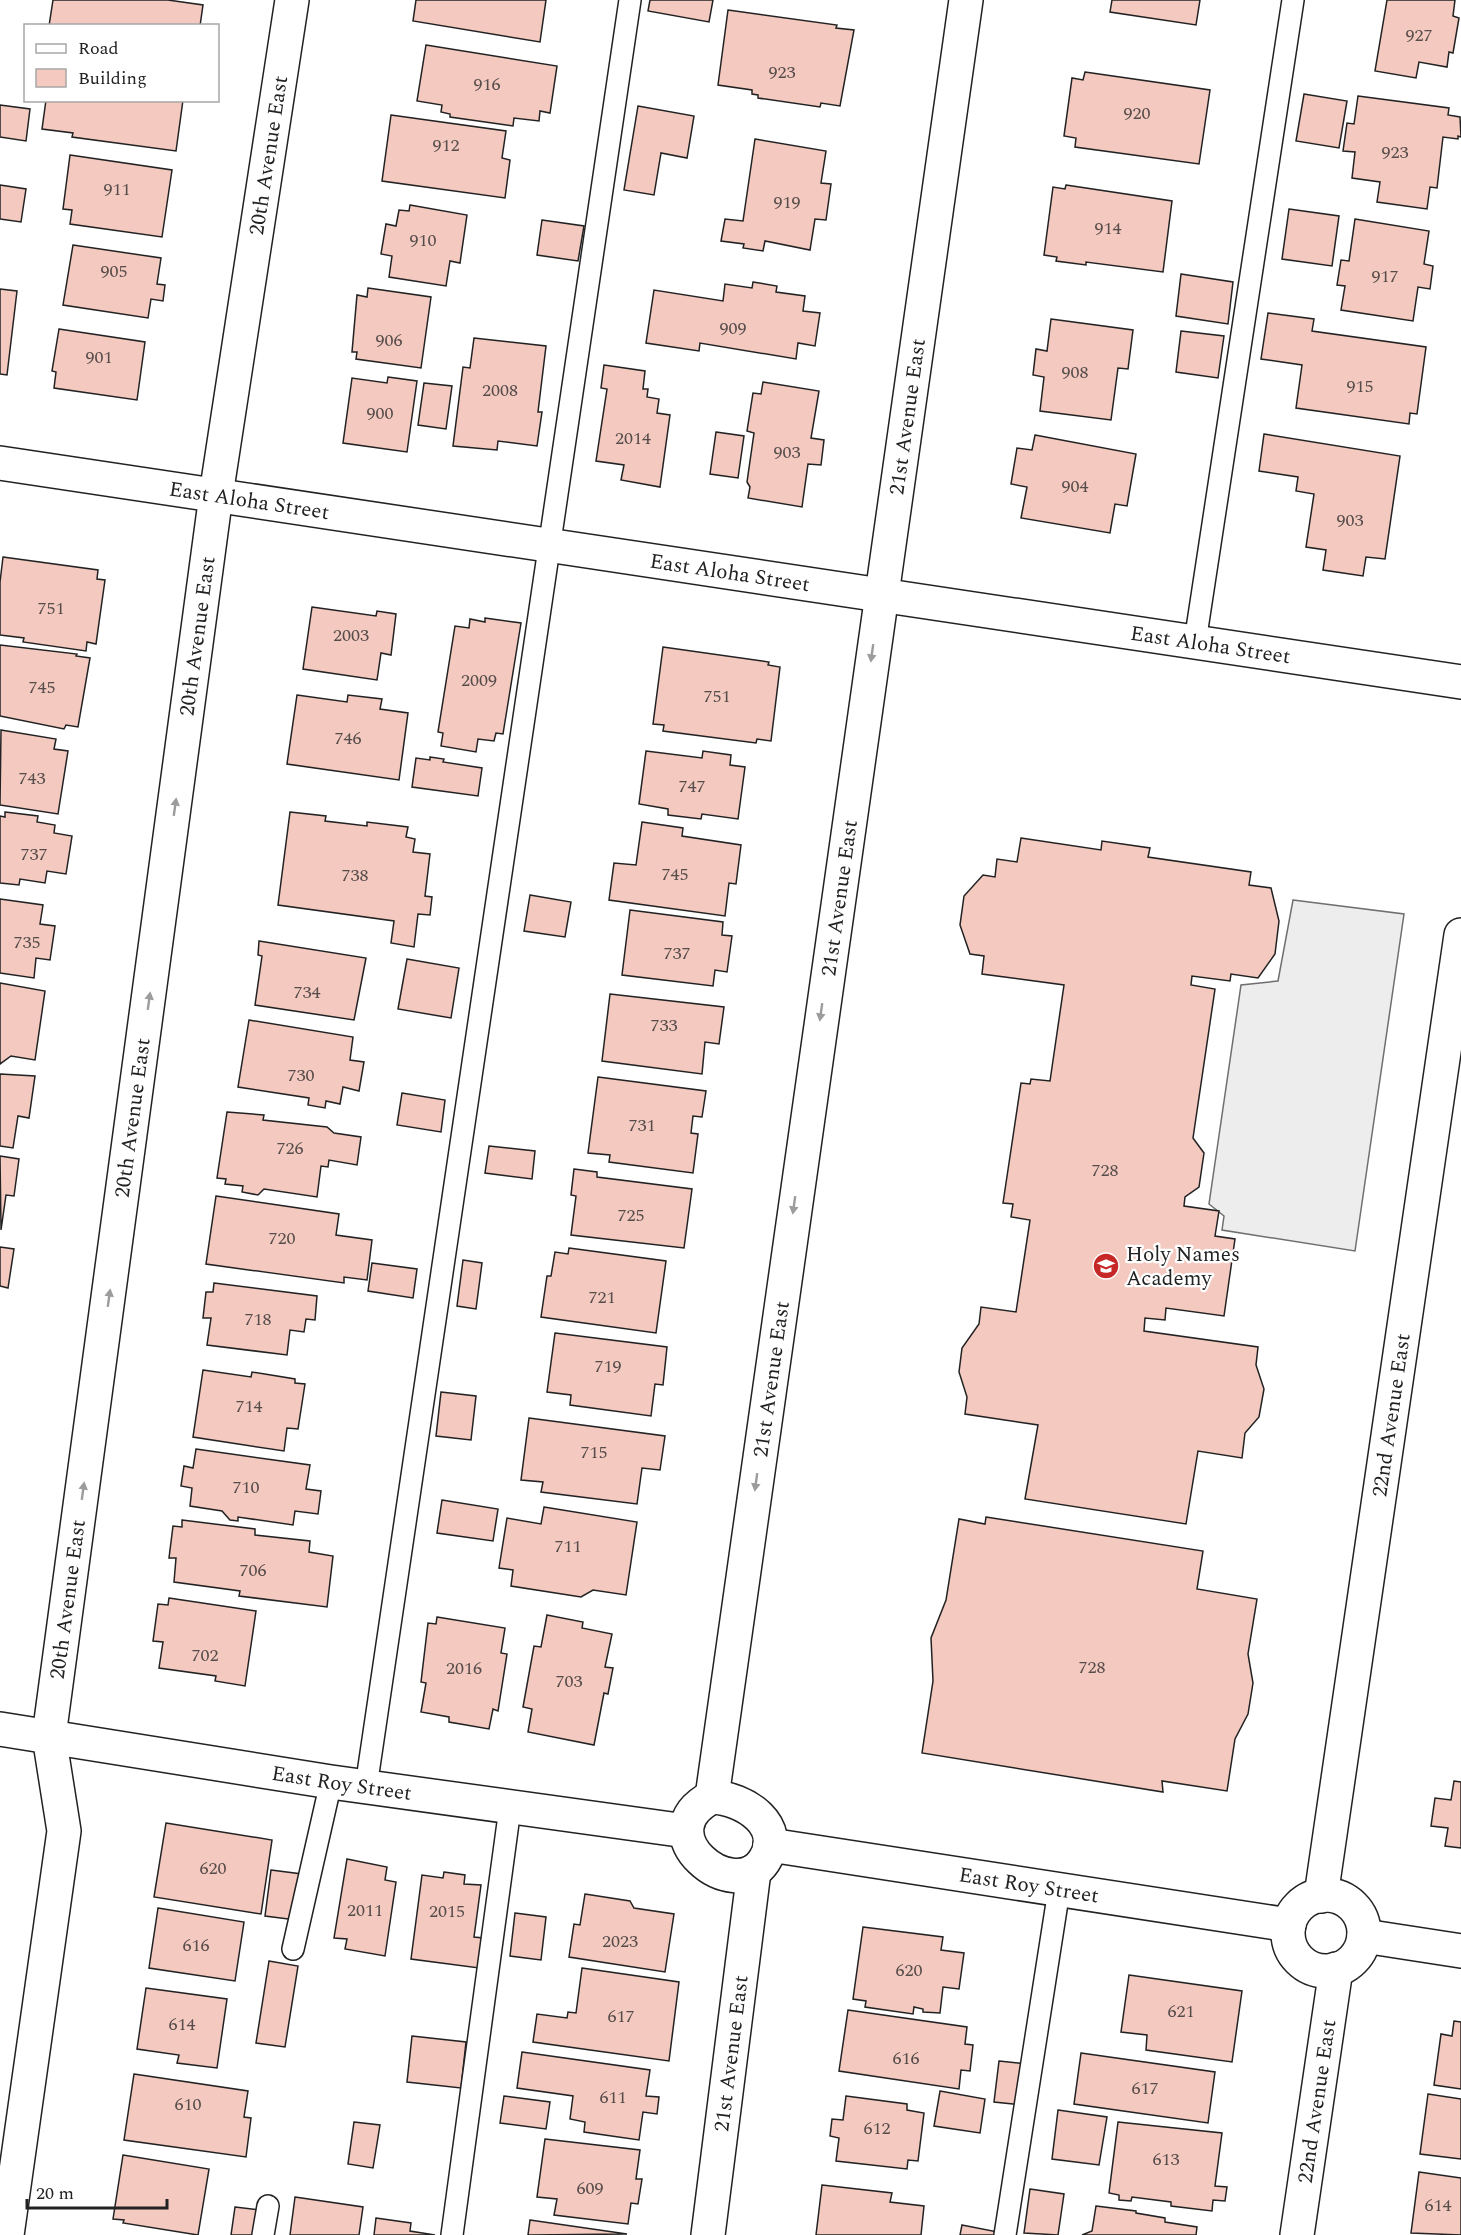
<svg xmlns="http://www.w3.org/2000/svg" width="1461" height="2235" font-family="Spectral,serif">
	<style>
		.parking { fill: #ededed; stroke: #6f6f6f; stroke-width: 1.5 }
		.building { fill: #f3c9c0; stroke: #222; stroke-width: 1.5 }
		.lines { fill: none; stroke-linecap: round; stroke-linejoin: round }
		.service-casing { stroke: #222; stroke-width: 24 }
		.minor-casing { stroke: #222; stroke-width: 36 }
		.tertiary-casing { stroke: #222; stroke-width: 36 }
		.service { stroke: #fff; stroke-width: 21 }
		.minor { stroke: #fff; stroke-width: 33 }
		.tertiary { stroke: #fff; stroke-width: 33 }
		.oneway { fill: #9c9c9c }
		.labels { text-anchor: middle; stroke-width: 4.5; stroke-linejoin: round; paint-order: stroke }
		.number-label { font-size: 18px; fill: #564c4a }
		.street-label { font-size: 21px; fill: #222; stroke: #fff }
		.poi-label { font-size: 21px; fill: #222; stroke: #fff; text-anchor: start }
	</style>
	<rect width="100%" height="100%" fill="#fff"/>
	<path class="parking" d="M1293 900 1404 914 1355 1251 1222 1230 1224 1216 1209 1204 1241 985 1278 981Z"/>
	<path class="building" d="M53 0H168L203 5 200 26H49Z
		M416 0H546L540 42 413 21Z
		M650 0H713L709 22 648 11Z
		M1112 0H1200L1196 25 1110 12Z
		M1387 0H1455L1453 16 1459 18 1453 53 1449 52 1447 67 1419 62 1416 78 1375 71Z
		M728 10 837 25 836 28 854 30 840 106 821 103 820 107 758 98V95L752 94V90L718 85Z
		M426 45 557 66 550 113 540 111 539 121 514 118 513 126 450 117V114L441 112 442 105 417 101Z
		M1085 72 1210 90 1199 164 1075 147 1076 138 1064 136 1072 78 1083 80Z
		M1304 94 1347 101 1339 148 1296 141Z
		M1358 96 1449 108 1448 115 1460 117 1461 137 1458 136V139L1443 137 1437 188 1430 187 1427 209 1377 202 1380 182 1352 178 1355 152 1343 151 1347 123 1354 124Z
		M46 100H183L176 151 72 137 73 133 42 129Z
		M0 105 30 109 26 141 0 137Z
		M638 106 694 116 687 158 661 153 654 195 624 190Z
		M391 115 506 131 502 158 510 160 505 198 382 181Z
		M755 139 826 151 821 183 831 184 826 220 815 219 810 250 765 241 763 251 743 248 744 244 721 241 725 219 743 221Z
		M70 155 172 170 162 237 70 224 72 210 63 209Z
		M0 185 26 189 21 222 0 219Z
		M1066 185 1172 201 1163 272 1086 262V265L1056 261 1057 257 1044 255 1053 187 1065 189Z
		M410 205 467 215 460 263 450 261 446 286 389 277 392 256 381 254 386 224 396 226 399 210 409 211Z
		M1289 209 1339 216 1332 266 1282 259Z
		M1355 219 1429 231 1424 264 1433 266 1430 289 1418 287 1413 321 1341 310 1345 286 1337 285 1341 260 1349 261Z
		M542 220 584 226 578 261 537 255Z
		M73 245 161 258 157 284 165 285 163 301 151 299 148 318 63 305Z
		M1181 274 1233 282 1228 324 1176 316Z
		M753 282 777 286 776 292 805 296 803 311 820 313 815 346 798 343 796 359 700 343 699 351 646 343 654 290 723 301 725 284 752 288Z
		M368 288 431 297 421 368 356 359 357 352H352L357 295 367 297Z
		M0 289 17 291 7 375 0 374Z
		M1268 313 1314 319 1312 331 1426 347 1417 414 1410 413 1409 424 1296 408 1302 365 1261 359Z
		M1051 319 1133 330 1128 369 1118 368 1111 420 1040 411 1044 377 1033 375 1036 349 1047 351Z
		M59 329 145 342 137 400 54 388 56 372 52 371Z
		M1181 331 1224 336 1218 378 1176 372Z
		M474 338 546 346 538 412H542L537 446 498 441 497 450 453 446 463 367 470 368Z
		M604 365 645 371 643 389H648L647 397 659 399 657 413 670 415 660 487 621 480 624 465 596 461 607 389 601 388Z
		M388 377 417 381 407 452 343 443 352 378 387 383Z
		M763 382 819 391 811 438 824 440 821 465 808 464 802 507 748 498 750 487 747 482 754 433 747 431 753 393 761 394Z
		M424 383 452 386 446 429 418 425Z
		M716 432 744 436 738 478 710 474Z
		M1264 434 1400 456 1385 559 1366 557 1363 576 1323 570 1326 550 1306 547 1314 494 1296 491 1298 477 1259 471Z
		M1035 435 1136 454 1127 506 1115 504 1110 533 1021 518 1027 487 1011 484 1017 448 1032 450Z
		M3 557 98 570 97 579 105 580 96 644 87 642 86 651 23 642 24 638 0 635V582Z
		M312 607 376 616 377 611 396 614 391 655 381 653 377 680 303 669Z
		M485 618 521 623 503 734 496 733 494 741 478 739 476 752 441 746 443 733 438 732 455 626 469 628 470 619 485 622Z
		M0 645 77 654 76 656 90 658 78 727 66 725 64 729 0 716Z
		M663 647 769 662 768 665 780 667 771 741 757 739 756 743 663 731 664 725 653 724Z
		M297 695 347 702 348 695 382 699 380 709 408 713 399 780 287 764Z
		M1 730 56 739 54 749 68 751 58 814 0 805Z
		M646 751 702 758 703 751 731 755 730 765 745 767 738 819 702 814 701 819 668 815V809L639 804Z
		M430 757 444 759 443 762 482 768 478 796 412 787 416 758 430 760Z
		M5 812 38 816 37 822 55 825 54 833 72 836 66 874 47 871 45 883 20 879 19 885 0 883V816L5 817Z
		M290 812 326 816 325 821 367 826V822L408 827 406 837 415 839 413 852 430 854 425 896 432 897 430 915 418 914 414 947 391 943 394 921 278 905Z
		M642 822 683 828 682 836 741 845 736 884 729 883 725 916 609 900 614 863 636 865Z
		M1021 838 1101 850 1102 841 1150 848 1148 857 1251 872 1249 885 1271 888 1279 921 1275 954 1258 978 1231 974 1230 981 1192 976 1191 985 1215 989 1193 1138 1204 1153 1199 1187 1185 1197 1184 1206 1219 1211 1215 1236 1235 1239 1224 1316 1166 1308 1165 1320 1145 1318 1144 1331 1258 1347 1256 1365 1264 1389 1259 1417 1245 1433 1242 1458 1198 1451 1186 1524 1025 1499 1038 1425 965 1414 967 1397 959 1372 962 1348 979 1324 981 1307 1016 1312 1030 1220 1011 1217 1013 1204 1003 1203 1021 1083 1030 1084 1031 1079 1050 1081 1064 985 982 974 984 956 970 954 960 925 964 896 983 875 995 877 997 859 1017 862Z
		M530 895 571 902 565 937 524 931Z
		M0 899 43 905 40 924 55 926 50 960 36 958 34 978 0 973Z
		M630 910 723 922 722 935 732 936 727 972 715 970 713 986 622 975Z
		M259 941 366 958 354 1020 255 1005 262 956 258 955Z
		M407 959 459 968 451 1018 398 1009Z
		M0 983 45 991 35 1060 11 1056 0 1064Z
		M610 994 724 1007 719 1044 705 1042 702 1074 602 1061Z
		M249 1020 353 1037 350 1060 364 1062 359 1091 343 1087 340 1104 326 1101 325 1108 308 1105 309 1098 238 1087Z
		M0 1074 35 1076 29 1118 18 1116 13 1148 0 1146Z
		M598 1077 706 1091 702 1117 693 1116 691 1133 698 1134 693 1173 609 1162 610 1155 588 1153Z
		M402 1093 445 1100 441 1132 397 1125Z
		M227 1112 264 1115 263 1120 327 1127 334 1133 361 1137 357 1165 329 1160 328 1167 321 1166 317 1197 264 1189 258 1195 242 1192 243 1186 225 1184 226 1179 217 1178Z
		M489 1146 535 1151 532 1179 485 1173Z
		M0 1156 19 1159 14 1196 6 1195 1 1230Z
		M574 1169 597 1172V1177L692 1189 684 1248 571 1235 576 1196 571 1195Z
		M216 1196 339 1214 336 1235 372 1240 367 1280 344 1277V1283L206 1264Z
		M0 1247 14 1249 8 1288 0 1286Z
		M569 1248 666 1261 656 1333 541 1317 547 1276H551L555 1252 568 1254Z
		M463 1260 482 1263 476 1309 457 1306Z
		M372 1263 417 1269 413 1298 368 1291Z
		M214 1283 317 1296 315 1320 306 1319 304 1332 290 1330 287 1355 207 1345 211 1318H203L206 1292H213Z
		M555 1333 667 1347 663 1385 655 1384 651 1416 570 1405 571 1395 547 1392Z
		M203 1370 251 1377 252 1372 295 1379V1383L305 1384 298 1429 287 1428 284 1451 193 1437Z
		M441 1392 476 1396 471 1440 436 1436Z
		M529 1418 665 1436 660 1470 642 1468 637 1504 541 1492 543 1482 521 1480Z
		M196 1449 310 1465 306 1489 321 1491 318 1514 295 1511 293 1525 238 1517V1521L230 1520 222 1511 190 1506 192 1488 181 1486 184 1466 193 1468Z
		M442 1500 498 1509 493 1541 437 1533Z
		M544 1507 637 1522 626 1595 593 1590 581 1597 511 1586 513 1570 499 1568 507 1518 541 1524Z
		M986 1517 1203 1551 1197 1589 1257 1599 1248 1654 1253 1683 1248 1714 1235 1739 1227 1791 1162 1781 1163 1792 922 1753 933 1681 931 1638 946 1600 959 1519 985 1524Z
		M182 1520 255 1529V1535L310 1541 309 1552 333 1556 327 1607 239 1596 240 1591 174 1582 176 1558H169L173 1526 182 1527Z
		M169 1598 256 1611 245 1686 215 1681 216 1676 159 1668 163 1642 153 1641 158 1604 168 1605Z
		M547 1615 583 1622 582 1628 612 1634 605 1667 613 1668 608 1694 604 1693 594 1745 528 1732 532 1709 523 1707 534 1646 541 1647Z
		M437 1617 505 1628 501 1653 507 1654 498 1711 493 1709 489 1729 449 1722V1717L421 1712 426 1683 421 1682 428 1623 436 1624Z
		M1454 1781 1461 1782V1848L1445 1846 1448 1828 1431 1826 1435 1798 1451 1800Z
		M166 1823 272 1840 261 1914 154 1897Z
		M347 1859 387 1867 385 1880 396 1882 385 1956 345 1949 347 1939 334 1938Z
		M271 1870 302 1874 296 1920 265 1916Z
		M444 1872 465 1875 464 1884 481 1885 474 1937 483 1938 479 1968 411 1959 422 1875 443 1878Z
		M585 1894 630 1901 634 1908 674 1914 665 1972 569 1957 574 1924 580 1925Z
		M158 1908 244 1922 235 1981 149 1968Z
		M515 1913 546 1917 541 1960 510 1956Z
		M863 1927 943 1937 941 1950 964 1953 959 1989 943 1987 940 2013 923 2012V2009L914 2007 913 2014 865 2007 866 2001 853 1999Z
		M269 1961 298 1966 285 2047 256 2043Z
		M582 1968 679 1982 669 2061 533 2042 537 2014 567 2018 568 2012 576 2013Z
		M1129 1975 1242 1991 1232 2062 1146 2050 1147 2035 1121 2032Z
		M146 1988 227 1999 217 2068 177 2063 179 2055 137 2049Z
		M848 2010 967 2027 965 2044 973 2045 970 2071 961 2070 959 2089 839 2071Z
		M1454 2021 1461 2022V2089L1434 2085 1441 2034 1452 2036Z
		M412 2036 466 2042 461 2088 407 2082Z
		M522 2052 650 2070 646 2096 659 2097 657 2114 643 2112 639 2140 584 2132 585 2122 570 2119 573 2096 517 2088Z
		M1081 2053 1215 2072 1208 2123 1074 2104Z
		M999 2061 1027 2064 1022 2105 994 2102Z
		M134 2074 248 2091 244 2117 251 2118 246 2157 124 2140Z
		M940 2091 985 2099 980 2133 934 2126Z
		M1428 2094 1461 2099V2159L1420 2154Z
		M504 2096 550 2102 546 2129 500 2123Z
		M846 2096 907 2104V2110L924 2113 918 2161 908 2160 907 2169 836 2161 839 2138 830 2136 832 2119 843 2120Z
		M1058 2110 1107 2117 1099 2165 1052 2159Z
		M354 2122 380 2125 373 2168 348 2164Z
		M1118 2122 1222 2133 1215 2186 1227 2187 1225 2201 1213 2200 1212 2211 1171 2206V2202L1132 2197 1131 2201 1119 2200V2195L1109 2193Z
		M545 2139 640 2150 636 2179H642L638 2204 631 2203 628 2224 554 2215 557 2199 537 2197Z
		M123 2155 209 2169 198 2235 123 2223 124 2220 113 2219Z
		M1419 2172 1461 2178V2235L1411 2233Z
		M822 2185 892 2193 890 2202 924 2206 921 2235H816Z
		M1030 2189 1064 2194 1058 2235 1024 2233Z
		M295 2197 363 2207 359 2235H290Z
		M1096 2206 1136 2211V2213L1165 2218V2222L1197 2227 1196 2235H1082L1092 2231Z
		M235 2207 260 2210 257 2235H231Z
		M376 2218 411 2223 410 2231 435 2235H374Z
		M530 2220 627 2234 528 2235Z
		M962 2225 1003 2233V2235H960Z"/>
	<g class="lines">
		<defs>
			<path id="service" d="M1195 642 1293 0
				M366 1787 630 0
				M293 1949 331 1782
				M263 2235 268 2206
				M452 2235 510 1808
				M1005 2235 1059 1890"/>
			<g id="minor">
				<path id="s1" d="M0 1729 331 1782 686 1831"/>
				<path id="s2" d="M712 1797 966 0"/>
				<path d="M712 1797C744 1798 787 1826 764 1861 734 1907 643 1833 712 1797Z"/>
				<path id="s3" d="M770 1845 1289 1925"/>
				<circle cx="1326" cy="1933" r="38"/>
				<path id="s4" d="M1321 1896 1461 935"/>
				<path d="M1364 1936 1461 1951"/>
				<path id="s5" d="M7 2235 64 1831 49 1736 216 495 292 0"/>
				<path id="s6" d="M708 2235 754 1871"/>
				<path id="s7" d="M1297 2235 1336 1969"/>
			</g>
			<g id="tertiary">
				<path id="s8" d="M0 463 1461 682"/>
			</g>
		</defs>
		<use href="#service" class="service-casing"/>
		<use href="#minor" class="minor-casing"/>
		<use href="#tertiary" class="tertiary-casing"/>
		<use href="#service" class="service"/>
		<use href="#minor" class="minor"/>
		<use href="#tertiary" class="tertiary"/>
	</g>
	<defs><path id="oneway-solid" d="M-6-.8H1V-3.2L6.5 0L1 3.2V.8H-6Z" transform="scale(1.5)"/></defs>
	<g class="oneway">
		<use href="#oneway-solid" transform="translate(872 653) rotate(98)"/>
		<use href="#oneway-solid" transform="translate(175 807) rotate(-82)"/>
		<use href="#oneway-solid" transform="translate(149 1001) rotate(-82)"/>
		<use href="#oneway-solid" transform="translate(821 1012) rotate(98)"/>
		<use href="#oneway-solid" transform="translate(794 1205) rotate(98)"/>
		<use href="#oneway-solid" transform="translate(109 1298) rotate(-82)"/>
		<use href="#oneway-solid" transform="translate(756 1482) rotate(98)"/>
		<use href="#oneway-solid" transform="translate(83 1491) rotate(-82)"/>
	</g>
	<defs>
		<symbol id="school-disc" viewBox="-11 -11 22 22"><circle r="9.5" fill="#c62828" stroke="#fff"/><path d="M0-5L7-2L0 1L-7-2ZM-4 1L0 2.5L4 1V4Q0 6-4 4Z" fill="#fff"/></symbol>
	</defs>
	<g fill-rule="evenodd">
		<use href="#school-disc" x="1091" y="1251" width="30" height="30"/>
	</g>
	<g class="labels">
		<g class="number-label">
			<text x="1419" y="41">927</text>
			<text x="782" y="78">923</text>
			<text x="487" y="90">916</text>
			<text x="1137" y="119">920</text>
			<text x="446" y="151">912</text>
			<text x="1395" y="158">923</text>
			<text x="117" y="195">911</text>
			<text x="787" y="208">919</text>
			<text x="1108" y="234">914</text>
			<text x="423" y="246">910</text>
			<text x="114" y="277">905</text>
			<text x="1385" y="282">917</text>
			<text x="733" y="334">909</text>
			<text x="389" y="346">906</text>
			<text x="99" y="363">901</text>
			<text x="1075" y="378">908</text>
			<text x="1360" y="392">915</text>
			<text x="500" y="396">2008</text>
			<text x="380" y="419">900</text>
			<text x="633" y="444">2014</text>
			<text x="787" y="458">903</text>
			<text x="1075" y="492">904</text>
			<text x="1350" y="526">903</text>
			<text x="51" y="614">751</text>
			<text x="351" y="641">2003</text>
			<text x="479" y="686">2009</text>
			<text x="42" y="693">745</text>
			<text x="717" y="702">751</text>
			<text x="348" y="744">746</text>
			<text x="32" y="784">743</text>
			<text x="692" y="792">747</text>
			<text x="34" y="860">737</text>
			<text x="675" y="880">745</text>
			<text x="355" y="881">738</text>
			<text x="27" y="948">735</text>
			<text x="677" y="959">737</text>
			<text x="307" y="998">734</text>
			<text x="664" y="1031">733</text>
			<text x="301" y="1081">730</text>
			<text x="642" y="1131">731</text>
			<text x="290" y="1154">726</text>
			<text x="1105" y="1176">728</text>
			<text x="631" y="1221">725</text>
			<text x="282" y="1244">720</text>
			<text x="602" y="1303">721</text>
			<text x="258" y="1325">718</text>
			<text x="608" y="1372">719</text>
			<text x="249" y="1412">714</text>
			<text x="594" y="1458">715</text>
			<text x="246" y="1493">710</text>
			<text x="568" y="1552">711</text>
			<text x="253" y="1576">706</text>
			<text x="205" y="1661">702</text>
			<text x="1092" y="1673">728</text>
			<text x="464" y="1674">2016</text>
			<text x="569" y="1687">703</text>
			<text x="213" y="1874">620</text>
			<text x="365" y="1916">2011</text>
			<text x="447" y="1917">2015</text>
			<text x="620" y="1947">2023</text>
			<text x="196" y="1951">616</text>
			<text x="909" y="1976">620</text>
			<text x="1181" y="2017">621</text>
			<text x="621" y="2022">617</text>
			<text x="182" y="2030">614</text>
			<text x="906" y="2064">616</text>
			<text x="1145" y="2094">617</text>
			<text x="613" y="2103">611</text>
			<text x="188" y="2110">610</text>
			<text x="877" y="2134">612</text>
			<text x="1166" y="2165">613</text>
			<text x="590" y="2194">609</text>
			<text x="1438" y="2211">614</text>
		</g>
		<g class="street-label">
			<text dy="7" stroke="none"><textPath href="#s5" startOffset="2100">20th Avenue East</textPath></text>
			<text dy="7" stroke="none"><textPath href="#s2" startOffset="1394">21st Avenue East</textPath></text>
			<text dy="7" stroke="none"><textPath href="#s8" startOffset="252">East Aloha Street</textPath></text>
			<text dy="7" stroke="none"><textPath href="#s8" startOffset="738">East Aloha Street</textPath></text>
			<text dy="7" stroke="none"><textPath href="#s5" startOffset="1614">20th Avenue East</textPath></text>
			<text dy="7" stroke="none"><textPath href="#s8" startOffset="1224">East Aloha Street</textPath></text>
			<text dy="7" stroke="none"><textPath href="#s2" startOffset="908">21st Avenue East</textPath></text>
			<text dy="7" stroke="none"><textPath href="#s5" startOffset="1128">20th Avenue East</textPath></text>
			<text dy="7" stroke="none"><textPath href="#s2" startOffset="422">21st Avenue East</textPath></text>
			<text dy="7" stroke="none"><textPath href="#s4" startOffset="486">22nd Avenue East</textPath></text>
			<text dy="7" stroke="none"><textPath href="#s5" startOffset="642">20th Avenue East</textPath></text>
			<text dy="7" stroke="none"><textPath href="#s1" startOffset="346">East Roy Street</textPath></text>
			<text dy="7" stroke="none"><textPath href="#s3" startOffset="262">East Roy Street</textPath></text>
			<text dy="7" stroke="none"><textPath href="#s6" startOffset="183">21st Avenue East</textPath></text>
			<text dy="7" stroke="none"><textPath href="#s7" startOffset="135">22nd Avenue East</textPath></text>
		</g>
		<g class="poi-label">
			<text x="1126" y="1261">Holy Names<tspan x="1126" dy="24">Academy</tspan></text>
		</g>
	</g>
	<rect x="24" y="24" width="195" height="78" fill="#ffffff" stroke="#a7a7a7" stroke-width="1.5"/>
	<rect x="36" y="44" width="30" height="9" fill="#ffffff" stroke="#a7a7a7" stroke-width="1.5"/>
	<text x="78" y="54" font-size="18" fill="#222222">Road</text>
	<rect x="36" y="69" width="30" height="18" fill="#f3c9c0" stroke="#a7a7a7" stroke-width="1.5"/>
	<text x="78" y="84" font-size="18" fill="#222222">Building</text>
	<path d="M27 2199v9h140v-9" fill="none" stroke="#222222" stroke-width="3"/>
	<text x="36" y="2199" font-size="18" fill="#222222" stroke="#ffffff" stroke-width="4.5" paint-order="stroke">20 m</text>
</svg>
